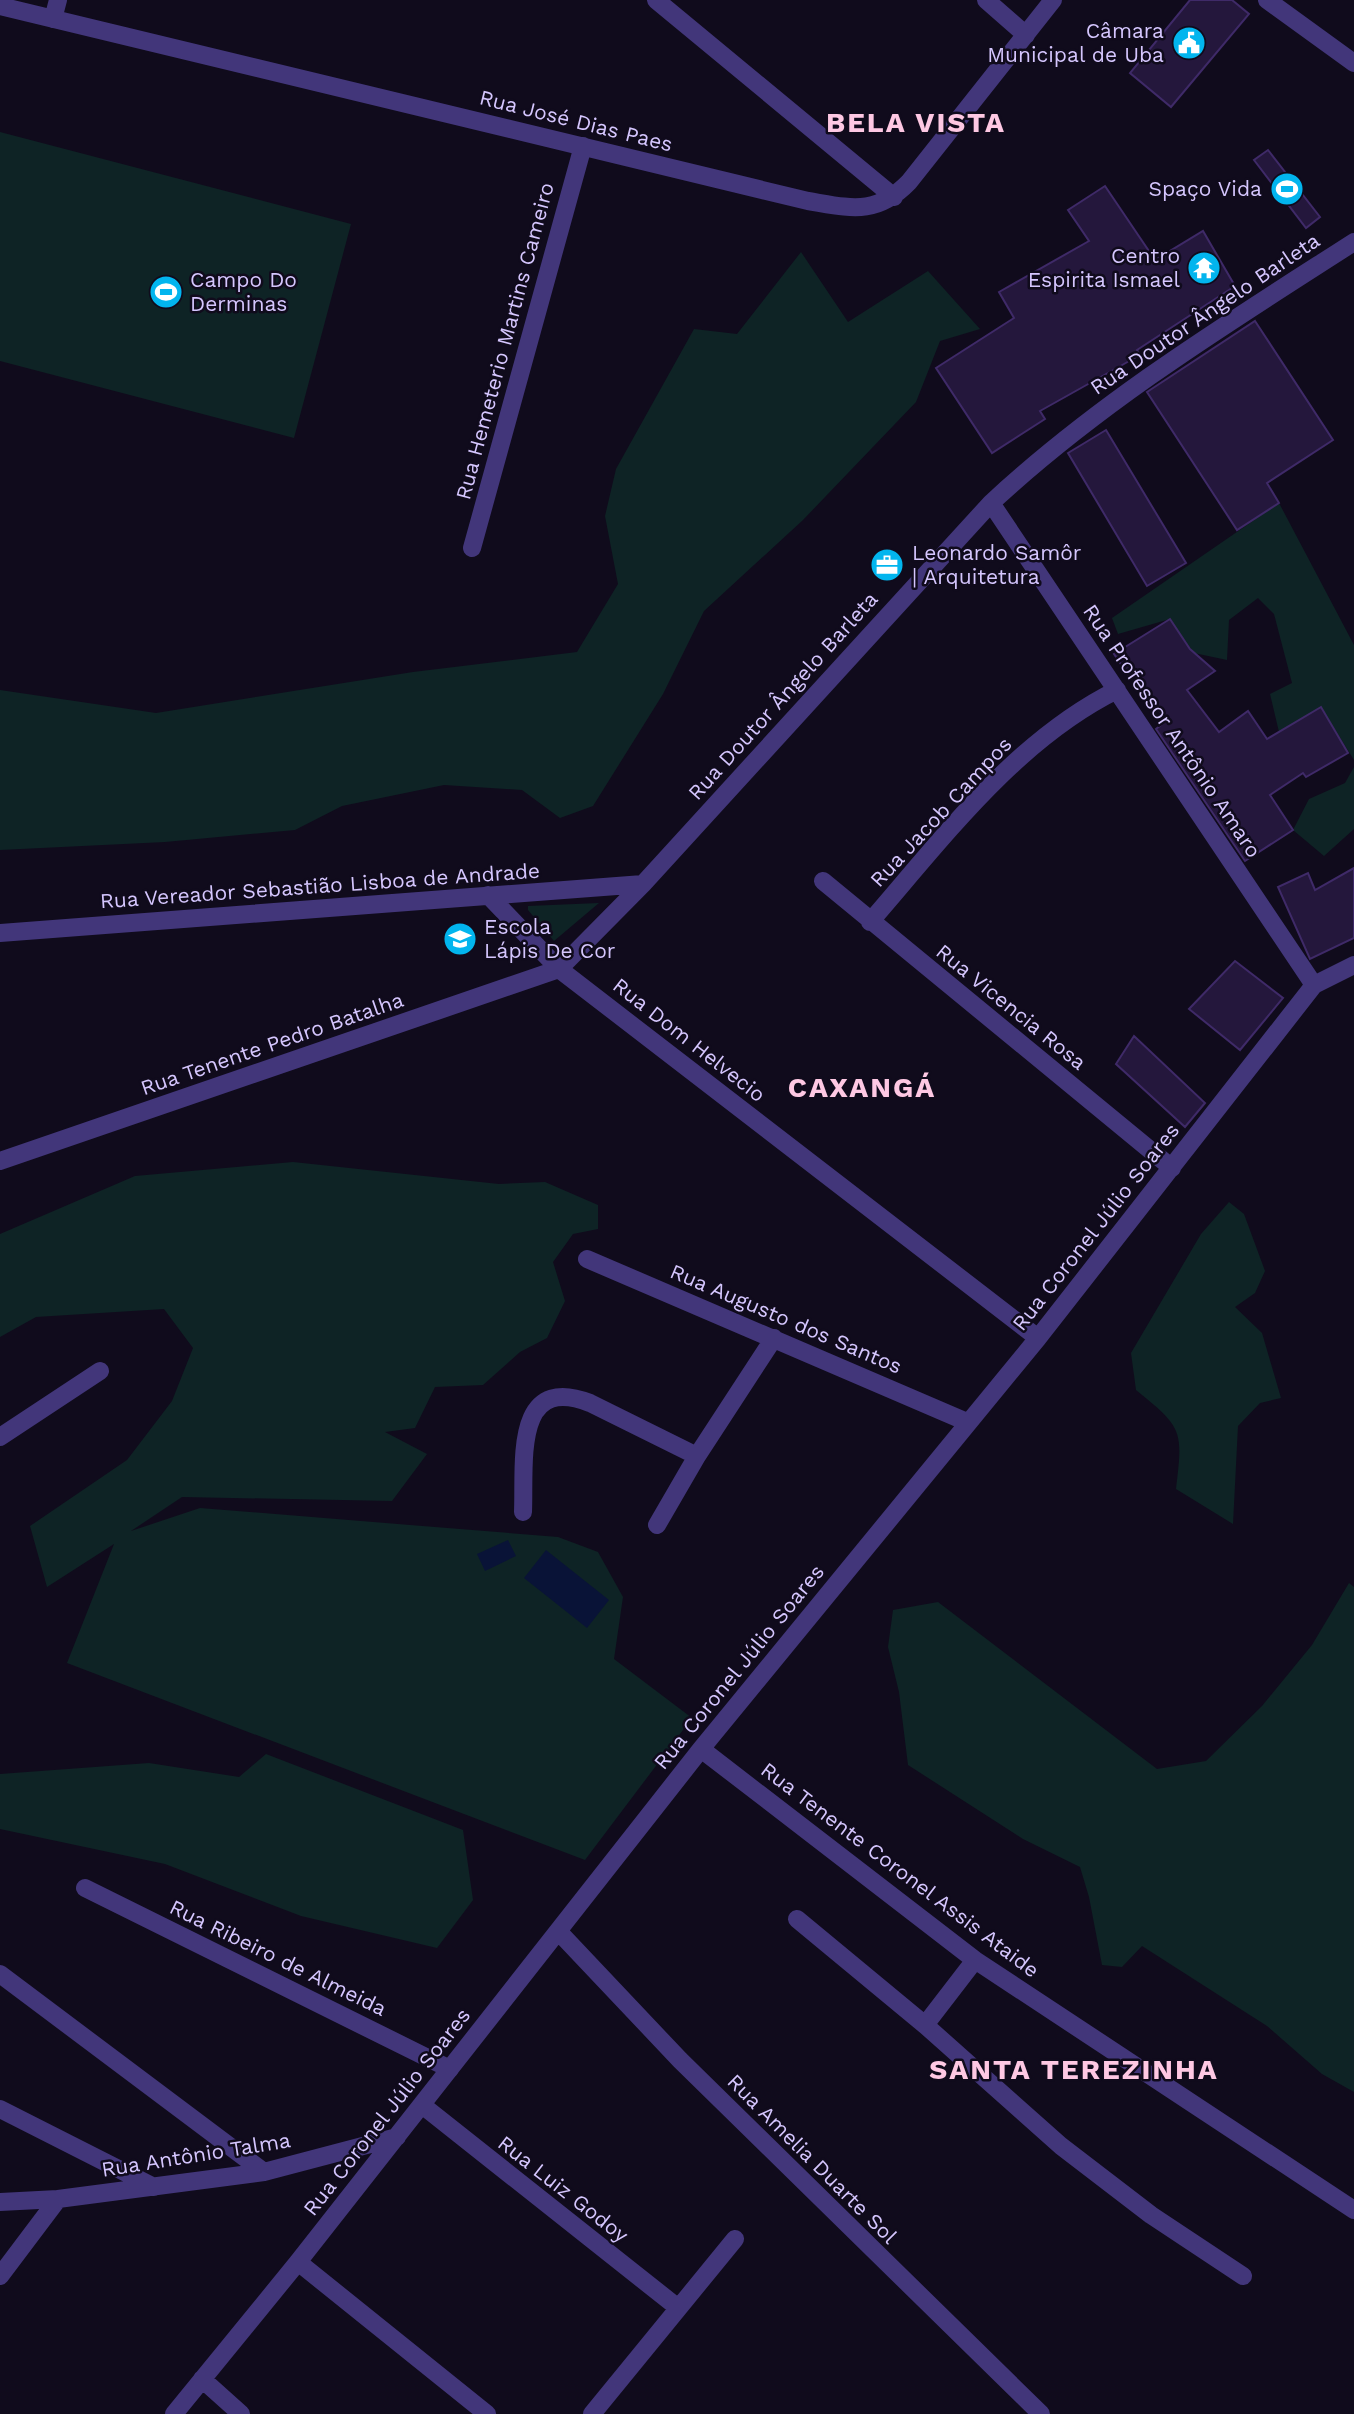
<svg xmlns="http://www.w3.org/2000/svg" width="1354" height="2414" font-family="'Work Sans',sans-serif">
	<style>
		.green { fill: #0e2325 }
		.water { fill: #091337 }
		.building { fill: #24173c; stroke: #3f2a68; stroke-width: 2 }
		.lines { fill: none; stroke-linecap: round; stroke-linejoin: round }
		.minor { stroke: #42367a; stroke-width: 18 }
		.labels { text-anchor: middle; stroke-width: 5; stroke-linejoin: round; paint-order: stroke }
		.poi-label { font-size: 21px; fill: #d5c6fe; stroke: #100b1c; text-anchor: end }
		.street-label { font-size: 21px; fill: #d5c6fe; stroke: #100b1c }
		.district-label { font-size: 28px; font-weight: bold; letter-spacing: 2px; fill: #fec8e3; stroke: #100b1c }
	</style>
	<rect width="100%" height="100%" fill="#100b1c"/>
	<path class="green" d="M0 132 351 224 294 438 0 361Z
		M801 252 848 322 928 271 980 329 940 341 916 402 803 520 704 611 663 694 593 806 560 818 522 790 444 785 342 806 295 830 165 842 0 850V690L156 713 413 672 577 652 618 584 605 516 616 469 694 329 737 334Z
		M1279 503 1354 645V760L1321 707 1279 732 1270 694 1292 683 1274 614 1258 598 1229 620 1227 660 1194 653 1170 619 1118 634 1112 618Z
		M1354 767V829L1324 856 1293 830 1309 799 1345 783Z
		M599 903 554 941 528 910V906Z
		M293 1162 499 1184 545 1182 598 1205V1229L573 1234 553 1262 565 1301 547 1338 520 1352 483 1385 435 1387 415 1428 385 1432 427 1454 392 1501 182 1497 131 1531 200 1508 558 1537 598 1552 623 1597 614 1659 692 1718 585 1860 67 1663 114 1544 47 1587 30 1526 127 1460 172 1401 193 1348 164 1309 36 1317 0 1337V1234L135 1176Z
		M1229 1202 1244 1214 1265 1271 1255 1293 1235 1307 1262 1333 1281 1398 1260 1403 1238 1426 1233 1524 1176 1489C1183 1430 1183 1428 1136 1390L1131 1353 1201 1234Z
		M1349 1583 1354 1587V2092L1322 2074 1267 2026 1142 1946 1122 1967 1102 1965 1089 1897 1080 1867 1023 1839 908 1765 899 1692 888 1647 893 1610 938 1602 1157 1769 1206 1761 1262 1706 1312 1645Z
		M266 1754 463 1830 473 1900 437 1948 301 1916 165 1864 0 1829V1774L149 1763 239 1777Z"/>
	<path class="water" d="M508 1540 516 1556 485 1571 477 1554Z
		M546 1550 609 1600 587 1628 524 1578Z"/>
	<path class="building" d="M1190 0H1232L1249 14 1171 107 1130 73Z
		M1268 150 1320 217 1306 228 1254 160Z
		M1105 186 1155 260 1203 231 1235 286 1137 350 1140 355 1040 411 1045 419 992 453 936 368 1014 318 999 292 1089 241 1068 210Z
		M1255 321 1333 440 1267 483 1279 503 1237 530 1147 392Z
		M1106 430 1186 563 1147 586 1068 453Z
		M1170 619 1190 649 1215 671 1187 690 1219 732 1248 711 1267 739 1321 707 1348 753 1306 777 1303 773 1270 795 1293 830 1245 861 1156 729 1166 721 1136 676 1131 679 1114 654Z
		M1354 868V938L1310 959 1278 887 1308 873 1315 890Z
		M1235 961 1283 998 1240 1050 1189 1009Z
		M1134 1036 1205 1103 1185 1127 1116 1064Z"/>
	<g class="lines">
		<path class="minor" d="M656 0 894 197
			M986 0 1026 35
			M1267 0 1354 63
			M0 6 808 201C851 208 876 216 909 182L1053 0
			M53 19 58 0
			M991 503 1314 985
			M472 548 583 146
			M823 881 1172 1168
			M488 895 559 969 1038 1338
			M870 922C943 838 1016 740 1117 690
			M0 933 643 884
			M0 1161 559 969 643 884 991 503C1101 401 1228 323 1354 242
			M587 1259 967 1422
			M0 1437 100 1371
			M523 1512C525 1462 513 1373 590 1403L697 1456
			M657 1525 697 1456 774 1338
			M701 1749 975 1960 1354 2210
			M85 1888 450 2069
			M797 1919 925 2025 1061 2146 1151 2215 1243 2276
			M558 1931 680 2060 1041 2414
			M0 1974 264 2172
			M925 2025 975 1960
			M422 2105 677 2307
			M0 2109 154 2187
			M0 2202 58 2199 264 2172 397 2137
			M298 2262 487 2414
			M0 2276 58 2199
			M202 2379 241 2414
			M174 2414 298 2262 701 1749 1038 1338 1314 985 1354 965
			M592 2414 735 2239"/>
	</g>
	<defs>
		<symbol id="civic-disc" viewBox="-11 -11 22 22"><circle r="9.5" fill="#02b5ee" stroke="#100b1c"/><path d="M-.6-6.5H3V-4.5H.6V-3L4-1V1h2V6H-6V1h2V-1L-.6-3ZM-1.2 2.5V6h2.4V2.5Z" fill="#fff"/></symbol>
		<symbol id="stadium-disc" viewBox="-11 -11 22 22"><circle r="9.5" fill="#02b5ee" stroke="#100b1c"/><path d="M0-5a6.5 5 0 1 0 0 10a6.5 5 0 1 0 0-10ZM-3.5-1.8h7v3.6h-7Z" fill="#fff"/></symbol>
		<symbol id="temple-disc" viewBox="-11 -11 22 22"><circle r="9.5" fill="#02b5ee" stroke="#100b1c"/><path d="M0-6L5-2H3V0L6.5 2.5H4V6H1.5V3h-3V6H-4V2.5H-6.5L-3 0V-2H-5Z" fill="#fff"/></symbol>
		<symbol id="office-disc" viewBox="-11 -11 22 22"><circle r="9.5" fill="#02b5ee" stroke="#100b1c"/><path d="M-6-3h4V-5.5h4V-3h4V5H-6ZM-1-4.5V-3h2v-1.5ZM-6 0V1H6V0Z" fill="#fff"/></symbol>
		<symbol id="school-disc" viewBox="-11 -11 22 22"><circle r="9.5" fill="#02b5ee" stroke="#100b1c"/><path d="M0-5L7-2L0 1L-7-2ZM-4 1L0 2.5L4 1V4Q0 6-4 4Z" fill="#fff"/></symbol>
	</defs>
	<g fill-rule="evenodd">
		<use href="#civic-disc" x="1170" y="24" width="38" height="38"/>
		<use href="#stadium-disc" x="1268" y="170" width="38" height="38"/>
		<use href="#temple-disc" x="1185" y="249" width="38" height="38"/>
		<use href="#stadium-disc" x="147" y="273" width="38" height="38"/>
		<use href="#office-disc" x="868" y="546" width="38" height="38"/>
		<use href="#school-disc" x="441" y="920" width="38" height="38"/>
	</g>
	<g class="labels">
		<g class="poi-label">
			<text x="1164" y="38">Câmara<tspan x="1164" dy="24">Municipal de Uba</tspan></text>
			<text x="1262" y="196">Spaço Vida</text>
			<text x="1180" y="263">Centro<tspan x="1180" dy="24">Espirita Ismael</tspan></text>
			<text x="190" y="287" text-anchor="start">Campo Do<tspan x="190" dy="24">Derminas</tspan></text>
			<text x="912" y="560" text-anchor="start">Leonardo Samôr<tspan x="912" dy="24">| Arquitetura</tspan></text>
			<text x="484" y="934" text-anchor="start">Escola<tspan x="484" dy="24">Lápis De Cor</tspan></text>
		</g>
		<g class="street-label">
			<text transform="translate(576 121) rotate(14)" y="7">Rua José Dias Paes</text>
			<text transform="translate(1205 314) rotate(-34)" y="7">Rua Doutor Ângelo Barleta</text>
			<text transform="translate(505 341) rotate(-75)" y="7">Rua Hemeterio Martins Cameiro</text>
			<text transform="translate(783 696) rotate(-48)" y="7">Rua Doutor Ângelo Barleta</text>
			<text transform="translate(1172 731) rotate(56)" y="7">Rua Professor Antônio Amaro</text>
			<text transform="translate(941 812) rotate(-47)" y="7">Rua Jacob Campos</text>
			<text transform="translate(320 886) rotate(-4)" y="7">Rua Vereador Sebastião Lisboa de Andrade</text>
			<text transform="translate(1011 1007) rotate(39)" y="7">Rua Vicencia Rosa</text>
			<text transform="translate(689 1040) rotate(38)" y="7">Rua Dom Helvecio</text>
			<text transform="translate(272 1044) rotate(-19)" y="7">Rua Tenente Pedro Batalha</text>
			<text transform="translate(1096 1227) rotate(-52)" y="7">Rua Coronel Júlio Soares</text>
			<text transform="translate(786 1319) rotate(23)" y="7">Rua Augusto dos Santos</text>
			<text transform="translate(739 1667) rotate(-51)" y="7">Rua Coronel Júlio Soares</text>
			<text transform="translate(900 1870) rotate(37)" y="7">Rua Tenente Coronel Assis Ataide</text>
			<text transform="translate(278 1958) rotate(26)" y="7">Rua Ribeiro de Almeida</text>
			<text transform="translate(387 2112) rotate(-52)" y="7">Rua Coronel Júlio Soares</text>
			<text transform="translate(196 2155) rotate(-9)" y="7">Rua Antônio Talma</text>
			<text transform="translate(812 2159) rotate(45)" y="7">Rua Amelia Duarte Sol</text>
			<text transform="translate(563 2189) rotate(38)" y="7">Rua Luiz Godoy</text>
		</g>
		<g class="district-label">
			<text x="916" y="132">BELA VISTA</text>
			<text x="862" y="1097">CAXANGÁ</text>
			<text x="1074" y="2079">SANTA TEREZINHA</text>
		</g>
	</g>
</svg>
